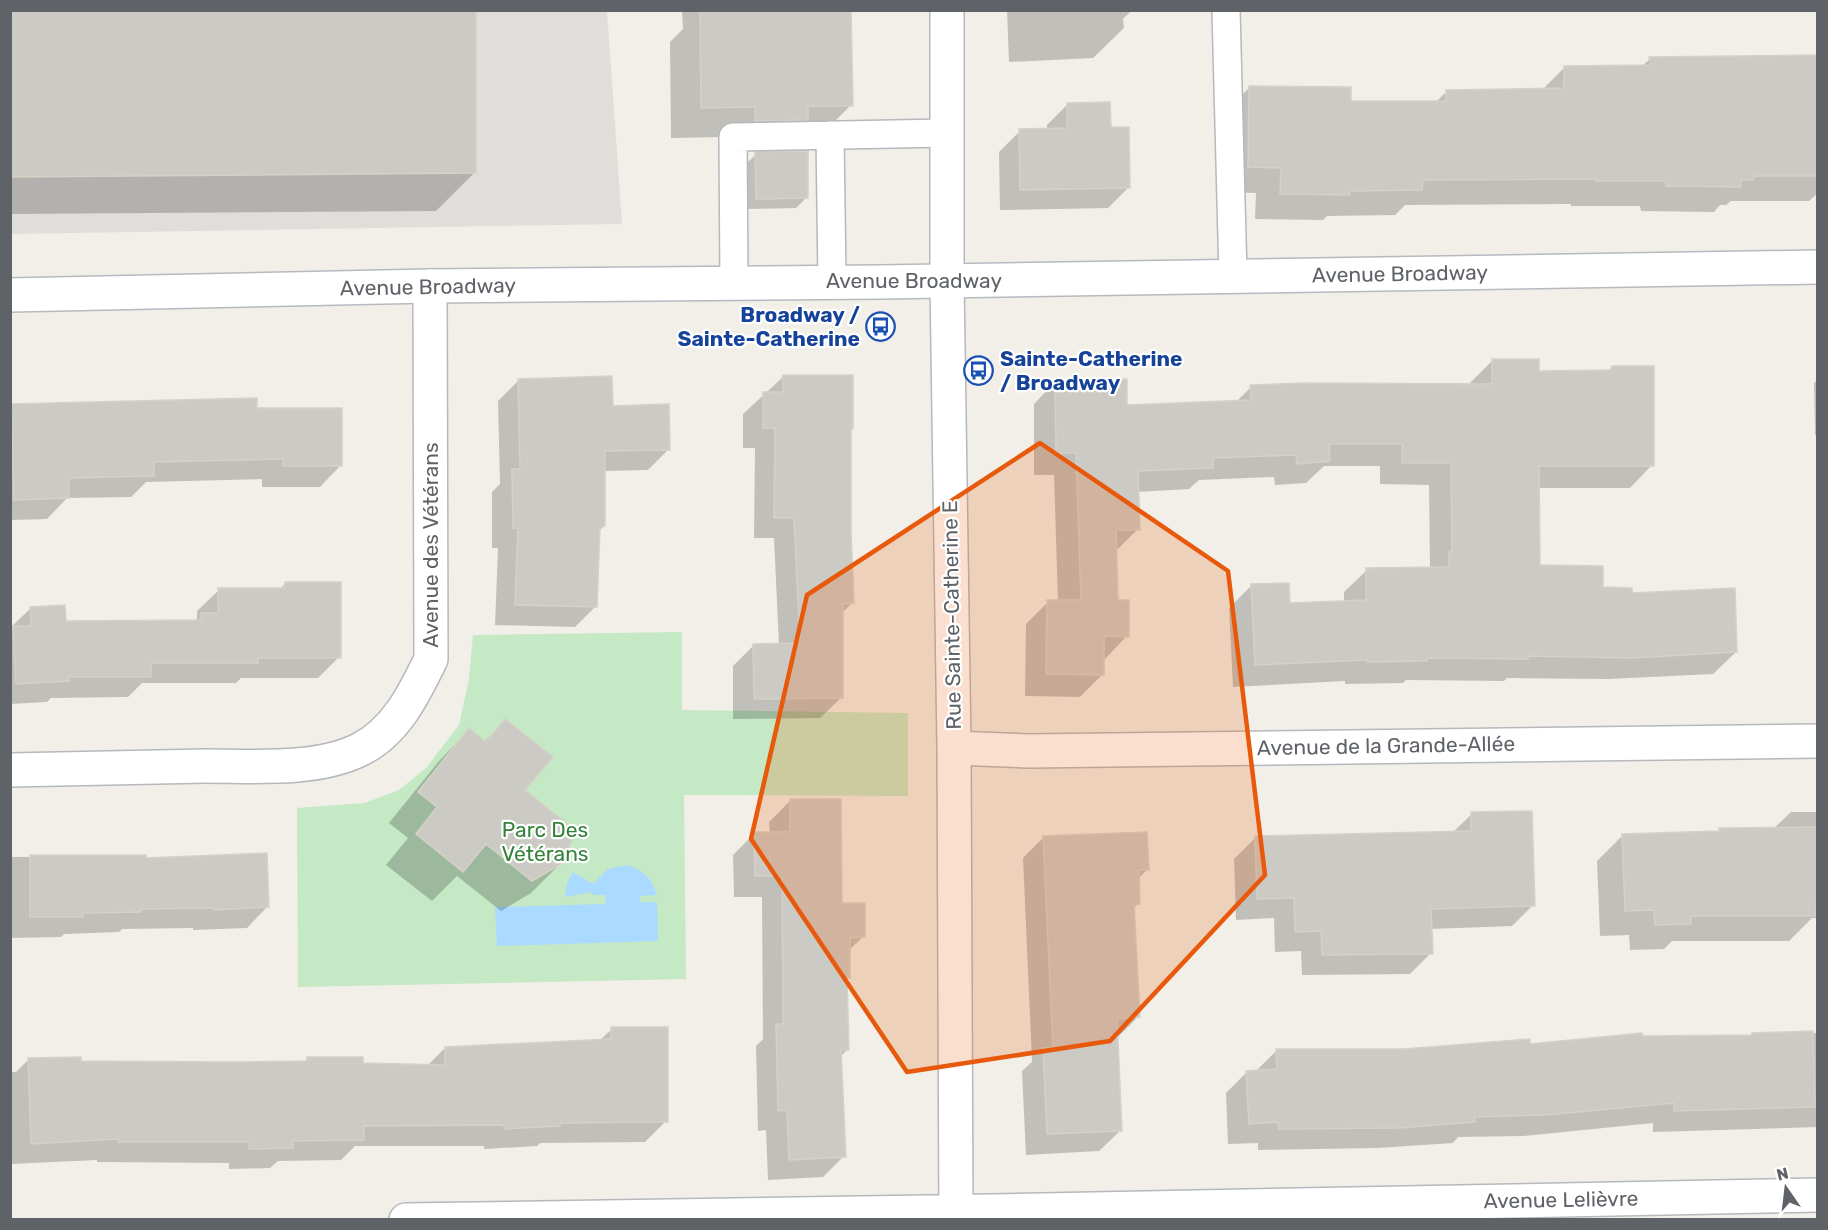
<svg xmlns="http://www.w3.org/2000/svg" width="1828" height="1230" font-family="Rubik,sans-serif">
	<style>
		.industrial { fill: #e0deda }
		.green { fill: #c5e8c5 }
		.water { fill: #aadaff }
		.shadow { fill: #0003 }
		.building { fill: #cccac5; stroke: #d6d1c6; stroke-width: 1.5 }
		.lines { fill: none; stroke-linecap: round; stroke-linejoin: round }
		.lane-casing { stroke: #b5b8bc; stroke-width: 30 }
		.street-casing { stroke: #b5b8bc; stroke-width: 36 }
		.secondary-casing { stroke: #b6babf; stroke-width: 36 }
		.lane { stroke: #fff; stroke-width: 27 }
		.street { stroke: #fff; stroke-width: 33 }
		.secondary { stroke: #fff; stroke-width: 33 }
		.marked { fill: #e8590c; fill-opacity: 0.2; stroke: #e8590c; stroke-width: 4.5; stroke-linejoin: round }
		.labels { text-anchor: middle; stroke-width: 4.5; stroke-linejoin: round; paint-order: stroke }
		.street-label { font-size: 21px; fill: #5f6368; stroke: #fff }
		.transit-label { font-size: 21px; font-weight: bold; fill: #164399; stroke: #fff; text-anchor: end }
		.park-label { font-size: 21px; fill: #348238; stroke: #fff }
	</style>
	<rect width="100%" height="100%" fill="#f1efe8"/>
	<path class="industrial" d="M10 11H607L622 224 11 234Z"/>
	<path class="green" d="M682 632V710L908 713V796L684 795 686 979 298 987 297 808 365 803 399 790 426 768 459 725 469 679 473 635Z"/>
	<path class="water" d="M627 865C644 870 652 879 657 895L640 896V902H657L658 941 497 946 495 907 606 904 605 895H591L592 892 565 897 567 883 573 872 593 884 608 869Z"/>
	<path class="shadow" d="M10 10 475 172 436 211 10 214Z
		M682 10H849L851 105 820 136H789L776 150 725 151V137L671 138 670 42 683 29Z
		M1007 10H1132L1123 19 1124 28 1093 58 1009 62Z
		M1818 57V193L1809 201H1731L1726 205H1720L1714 212 1641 211 1640 206H1571V204L1405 205 1395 215 1327 216 1323 220 1255 219 1256 193 1223 192 1224 113 1250 87 1349 103H1435L1447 91 1542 90 1565 67 1642 66 1650 59Z
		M1068 104 1109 128 1129 187 1108 208 1000 210 999 152 1020 131 1047 130V125Z
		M756 154 807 197 796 208 746 209V164Z
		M1493 360 1537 372 1608 371 1612 367 1652 465 1630 488H1538V566L1602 589 1631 594 1736 652 1713 674 1609 679 1507 678 1504 681 1406 680 1403 683 1345 684V681L1233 687 1229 608 1252 585 1289 605 1344 602V592L1367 570 1430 569 1429 485 1380 484V466H1324L1306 483 1275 485 1274 477 1199 480 1189 489 1137 492 1138 529 1115 552 1117 602 1127 636 1105 659 1102 658V675L1080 697 1025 696 1026 624 1048 602H1058L1054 475H1034V404L1056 381 1125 407 1236 402 1251 387 1470 385V383Z
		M784 376 849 430V532L853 602 841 614 842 697 820 718 733 719V666L754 645H779L774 538H754L755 448H743V414Z
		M1818 379V435H1815L1814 383Z
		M519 380 612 407 669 449 648 470 603 471 604 526 599 531 596 606 575 627 495 625 498 548H492V492L500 484 498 401Z
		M66 403 256 410 341 465 320 487H262V479L146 482 131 497 67 498 47 519 10 520V405Z
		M286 583 339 657 318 678H241L236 683H142L128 697 51 698 47 702 10 704V628L31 608 65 623 194 622 197 618V611L219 590H279Z
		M505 721 523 790 562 862 531 893 501 911 457 876 432 901 386 865 408 838 389 823 439 761 469 730 484 742Z
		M790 801 841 904 863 937 848 951 849 978 846 981 848 1049 840 1057 844 1156 823 1177 768 1180 766 1130 758 1131 756 1046 763 1039 762 897H734L733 855 754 834 770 833 769 822Z
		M1791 812H1818V918H1812L1789 941H1672L1664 949 1630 950 1629 935 1600 936 1597 861 1622 836 1718 832 1720 830 1773 829Z
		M1472 814 1533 905 1512 926 1430 929 1431 953 1410 974 1302 975 1301 951 1275 952 1274 918 1236 920 1234 859 1255 838 1452 833Z
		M1044 837 1147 870 1138 879 1139 903 1133 909 1138 1017 1117 1038 1121 1130 1099 1151 1026 1155 1022 1071 1032 1062 1023 858Z
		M144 856V860L268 906 247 928 193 930V928L122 929 119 932 64 934 61 937 10 938V857Z
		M612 1029 666 1121 645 1142 540 1143 537 1146 484 1149V1146H355L341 1160 278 1161 270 1168 229 1169V1163L97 1162V1160L10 1164V1072H16L28 1060 80 1062 303 1063 307 1059 362 1065 427 1066 445 1048 599 1041Z
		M1818 1033V1127L1653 1132V1123L1523 1136 1458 1137 1453 1143 1377 1148 1258 1150V1143L1228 1144 1226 1093 1247 1072H1255L1276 1051H1404L1528 1046 1641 1037 1751 1036 1753 1034Z"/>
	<path class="building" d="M10 10H476V173L10 177Z
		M700 10H851L853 106H808V120L755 121V107L701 108Z
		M1818 55V176H1754L1753 180H1741V187L1666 186 1665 181H1596V179L1423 180 1422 190 1350 191V195L1280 194 1281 168 1248 167 1249 86 1351 87V101H1446V90L1564 88V66L1651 65 1649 57Z
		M1110 102 1111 127H1129L1130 188 1020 190 1019 129 1067 128V103Z
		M808 151V198L756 199 755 152Z
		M1492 359H1539V371L1611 370 1612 366H1654V466H1539L1540 565 1603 566V587L1632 588V593L1735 588 1737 652 1632 658 1528 656V659L1427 658V661L1367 662V660L1255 665 1251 584 1289 583 1290 603 1366 600V568L1449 567V552H1452L1451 463H1402V444H1329L1330 461 1297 464 1296 455 1213 458V468L1138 471 1140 530H1116L1118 600H1129V637L1104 636V675L1046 674 1047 600H1081L1076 453H1056L1055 380 1127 379V405L1251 400 1250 385 1306 383 1492 384Z
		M783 375H853V429H851V532L854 603 843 604V698L754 699 753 644 800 643 794 518H774L775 428H763V392H783Z
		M612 376 613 406 669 404 670 450 605 451V526H600L597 607 515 605 518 528H513L512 469H520L518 379Z
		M257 398V408H342V466H283V459L154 462V476L69 478V498L14 500 11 404Z
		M285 582H341V658H258V663H151V677H69V681L16 684 13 626H31L30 607 65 605 66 621 201 620V613H218V588H285Z
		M505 719 553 757 525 790 576 831 563 863 532 881 486 844 463 872 416 834 437 807 418 792 469 728 486 742Z
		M790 799H841L842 903H865V937L850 938V978H847L849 1050H841L846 1157 789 1160 787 1110 778 1111 776 1024H783L782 876H755L754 832H790Z
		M1532 811 1535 906 1431 909 1433 954 1322 955 1321 931 1295 932 1294 898 1257 899 1255 836 1471 831V812Z
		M1818 827 1816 916H1691V924L1655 925 1654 910 1625 911 1622 834 1719 831V828Z
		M1147 832 1149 870H1139L1140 904H1134L1140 1017 1117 1019 1122 1131 1047 1134 1043 1048H1053L1043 836Z
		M267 853 269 907 214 910V908L141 909V912L83 913V917H30V855H146V858Z
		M611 1027H668V1122L560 1123V1126L504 1129V1125L364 1126V1140L293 1141V1148L249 1149V1142H118V1139L31 1144 28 1058 81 1057V1061L231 1062 307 1061V1057H363V1063L445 1065V1047L611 1039Z
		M1813 1031 1815 1107 1674 1111V1103L1545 1115 1475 1117V1122L1399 1128 1279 1129 1278 1122 1249 1124 1246 1071 1277 1069 1276 1049H1404L1530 1039V1044L1642 1033 1643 1036 1752 1035V1033Z"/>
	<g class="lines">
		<defs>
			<path id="lane" d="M1226 10 1233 276
				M830 135 832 281
				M734 283 733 137 946 133"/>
			<path id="street" d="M947 10V281L954 748 956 1220
				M954 748 1029 751 1818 741
				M10 770C76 769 141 767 206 766 254 766 316 771 359 750 396 732 414 694 431 659L430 286
				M406 1220 992 1211 1818 1195"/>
			<path id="secondary" d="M10 295 430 286 880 282 1818 267"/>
		</defs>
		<use href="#lane" class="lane-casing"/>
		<use href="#street" class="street-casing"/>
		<use href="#secondary" class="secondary-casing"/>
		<use href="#lane" class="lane"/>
		<use href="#street" class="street"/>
		<use href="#secondary" class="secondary"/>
	</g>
	<path class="marked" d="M1040 443 1228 571 1265 875 1110 1041 907 1072 751 839 807 595Z"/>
	<defs>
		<symbol id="bus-ring" viewBox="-11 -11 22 22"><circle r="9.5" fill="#fff" stroke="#1a4fb4" stroke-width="1.5"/><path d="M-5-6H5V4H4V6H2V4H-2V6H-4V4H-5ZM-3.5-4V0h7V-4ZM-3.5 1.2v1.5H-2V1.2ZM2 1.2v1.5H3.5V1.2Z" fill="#1a4fb4"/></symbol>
	</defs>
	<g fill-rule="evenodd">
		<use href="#bus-ring" x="864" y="310" width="33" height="33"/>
		<use href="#bus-ring" x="962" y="354" width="33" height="33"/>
	</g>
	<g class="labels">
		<g class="street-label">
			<text transform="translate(1400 274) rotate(-1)" y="7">Avenue Broadway</text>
			<text x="914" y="288">Avenue Broadway</text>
			<text transform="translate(428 287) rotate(-1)" y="7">Avenue Broadway</text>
			<text transform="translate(431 545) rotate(-90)" y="7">Avenue des Vétérans</text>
			<text transform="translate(952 615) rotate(-91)" y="7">Rue Sainte-Catherine E</text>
			<text transform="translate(1386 746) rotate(-1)" y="7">Avenue de la Grande-Allée</text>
			<text transform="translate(1561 1200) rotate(-1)" y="7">Avenue Lelièvre</text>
		</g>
		<g class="transit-label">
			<text x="860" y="322">Broadway /<tspan x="860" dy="24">Sainte-Catherine</tspan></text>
			<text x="1000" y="366" text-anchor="start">Sainte-Catherine<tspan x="1000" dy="24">/ Broadway</tspan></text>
		</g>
		<g class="park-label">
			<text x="545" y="837">Parc Des<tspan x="545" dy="24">Vétérans</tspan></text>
		</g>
	</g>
	<rect width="1828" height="1230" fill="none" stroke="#5f6368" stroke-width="24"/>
	<g transform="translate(1786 1188) rotate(346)" stroke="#ffffff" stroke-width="4.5" paint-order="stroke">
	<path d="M0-4.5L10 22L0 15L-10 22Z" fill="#5f6368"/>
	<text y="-9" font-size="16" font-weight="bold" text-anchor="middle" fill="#5f6368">N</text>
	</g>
</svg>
